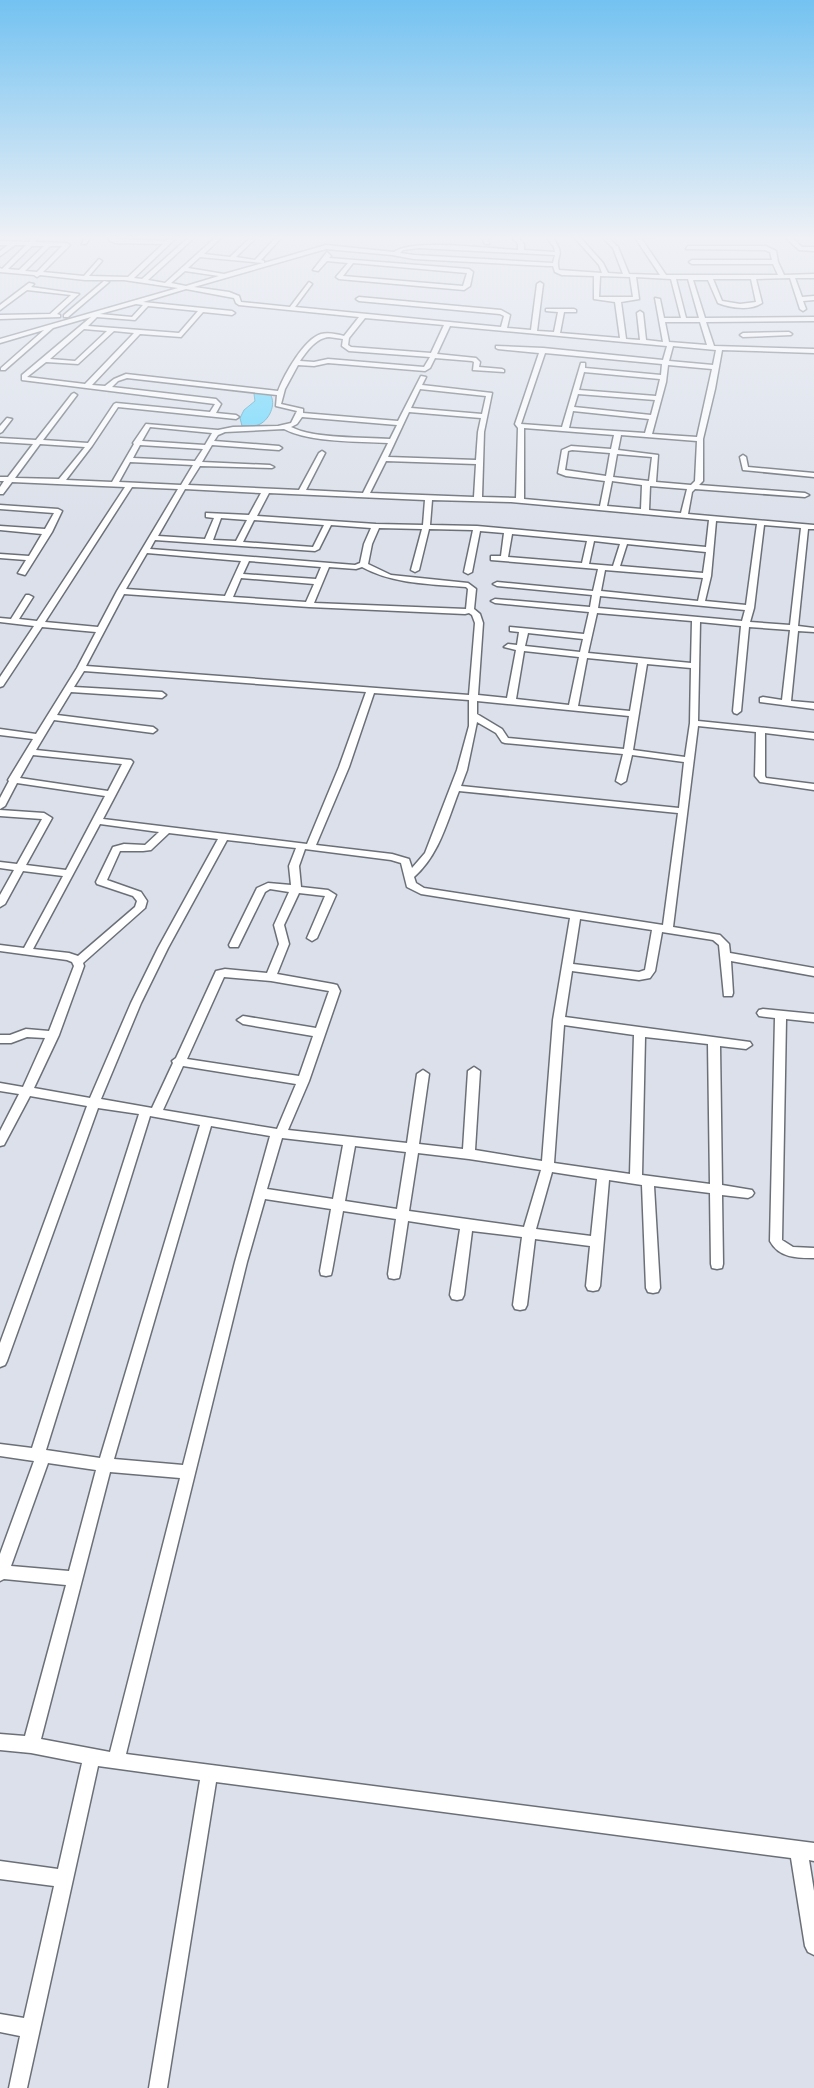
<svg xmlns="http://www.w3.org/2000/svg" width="814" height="2088" font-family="'DejaVu Sans',sans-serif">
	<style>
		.water { fill: #64d7fe; stroke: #52a3c0 }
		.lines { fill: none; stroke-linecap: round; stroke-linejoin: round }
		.street-casing { stroke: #6b7078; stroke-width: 3 }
		.street { fill: #fff; fill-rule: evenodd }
	</style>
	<rect width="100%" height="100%" fill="#dbe0ea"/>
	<path class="water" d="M257 392 270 394C277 404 269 421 258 425 253 427 248 426 242 426L240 418 244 410 255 401 254 394Z"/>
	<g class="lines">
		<defs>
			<path id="street" d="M33 236H39L35 242 67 243 70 245 43 272 84 276 99 259 102 261 89 276 128 277 163 244 115 243 109 240V236H115L114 238 116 239 166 241 172 236H178L134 278 142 279 190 236H196L148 280 165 283 217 236H223L204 254 230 257 252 236H258L236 257 255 260 277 236H283L261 260 264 261V263L326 245 394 252C412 238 493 249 518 250V244L511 236H517L524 244V250L555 252 554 247 545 236H551C568 257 554 254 559 270L602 273 599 265 573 236H579L603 263 608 273 623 274 613 248 601 236H607L618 247 629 274 660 275 634 236H661L641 238 666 275H778L773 264H692L689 262 692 260H772L770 252 765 250 686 249 688 246H766L776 251 778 262 784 275 814 274V278H795L802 297 814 296V300L803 301 806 309 803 311 800 309 790 278 756 279 762 303C750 311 731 308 718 303L708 280H693L705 318 814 317V321L706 322 714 346 814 349V353L722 350 715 389 703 439V481L699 485 805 493 809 495 805 497 695 489 692 492 688 514 814 525V529H808L798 626 814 628V632L798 631 791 701 814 703V709L760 702V698L763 697 782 700 790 630 749 627 741 711 737 714 734 713 733 711 741 626 700 622 698 721 814 733V739L765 733V776L766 778 814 784V790L760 782 755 776 756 732 698 726 673 927 720 935 729 944 730 953 814 968V976L731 961 733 993 732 996H724L719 945 713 940 662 932 655 971 650 978 639 980 572 971 565 1017 750 1042 752 1045 746 1049 720 1046 722 1185 752 1190 754 1193 752 1196 748 1198 722 1195 723 1264 722 1268 717 1269 712 1268 711 1264 710 1193 654 1186 660 1288 658 1292 653 1293 648 1292 646 1288 642 1185 609 1180 600 1286 598 1290 593 1291 588 1290 586 1286 590 1246 535 1239 527 1305 525 1309 520 1310 515 1309 513 1305 522 1237 472 1231 464 1295 462 1299 457 1300 452 1299 450 1295 460 1229 408 1221 400 1274 399 1278 394 1279 389 1278 388 1274 396 1219 343 1211 332 1271 331 1275 326 1276 321 1275 320 1271 331 1209 265 1199 247 1262 126 1754 814 1843V1861L809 1860 814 1891V1955L808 1952 805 1946 791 1858 216 1782 167 2088H149L200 1780 98 1766 27 2088H9L20 2036 0 2032V2014L24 2018 54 1886 0 1879V1861L58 1869 82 1763 31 1753 0 1750V1734L25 1736 66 1585 4 1579 0 1581V1554L34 1461 0 1456V1444L32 1448 139 1114 98 1108 7 1361 5 1365 0 1367V1343L87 1106 30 1096 4 1145 0 1146V1131L19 1094 0 1091V1083L23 1087 45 1038 27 1037 11 1043H0V1035H10L26 1029 49 1031 74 966 72 962 67 960 0 951V945L24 948 63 876 23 871 5 904 0 907V895L14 870 0 868V862L17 864 42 819 0 816V810L44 813 52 818 26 865 66 870 105 796 17 783 5 806 0 809V798L9 781 8 780 33 739 0 735V729L36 734 77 668 96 632 42 627 3 686 0 687V677L34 626 0 622V618L11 619 26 595H29L33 597 19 619 37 621 125 487 12 482 3 494H0V487L4 481H0V477H8L33 444 0 442V438L36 440 72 394 74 393 77 395 43 440 88 443 114 404 116 403 210 412 215 404 22 380V375L91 317 53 328 5 370H1V368L44 330 0 343V339L178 288 124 280H85L40 275 37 277 34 275 0 272V268L2 269 26 245H15L0 256V251L8 245H0V241L29 242ZM32 246H44L19 270 8 269ZM50 246H62L37 272 25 271ZM419 248 555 255 553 263 414 255 400 253 403 250ZM326 249 392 255 414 259 548 266H553L555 272 562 275 594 276V299L615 302 620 338 560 333 564 312H576V310L574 309H546V311L558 312 554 332 537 331 543 284 540 282 537 284 531 330 507 328 510 315 501 310 359 297 356 299 359 301 500 314 504 316 501 327 295 307 312 284 309 282 290 307 241 302 239 296 229 292 194 287ZM200 257 263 263 224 274 188 268ZM185 271 219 276 186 286 171 283ZM600 276 630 277 633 297H599ZM636 277 671 279 681 318H664L660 299 655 298 663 342 646 340 643 313 640 311 637 313 640 340 626 339 621 302 639 299ZM676 279H688L699 318H686ZM713 279H751L756 302 740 304 722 301ZM186 289 234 298 236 303 239 305 359 317 344 336C337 334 328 332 321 334 304 339 284 375 278 391L126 374 114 379 105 386 92 385 140 334 181 337 203 312 232 315 235 313 232 311 143 302ZM136 304 143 305 132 317 100 314ZM148 306 198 311 179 333 88 326 97 317 135 320ZM365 318 444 325 431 353 351 347 348 345 349 338ZM665 322H700L707 345 669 342ZM450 326 667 346 663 360 543 348 496 346V348L498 349 539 353 515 424 518 428 516 498 482 497 484 432 492 393 422 385 426 377 421 376 398 421 303 413V409L281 404 285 389 298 365 314 366 328 363 425 371 430 368 435 358 472 361 474 362 473 370 504 372V370L502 369 479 367 480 362 476 358 437 354ZM84 329 107 331 75 361 50 359ZM114 331 134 333 85 384 27 377 46 362 78 364ZM329 337 343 339 342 346 349 351 430 357 424 367 328 359 314 362 300 361C307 351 316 338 329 337ZM673 346 716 350 713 365 669 361ZM545 353 662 364 661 375 585 368V363H581L562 427 521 424ZM668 365 712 369 697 437 652 434 666 382ZM584 372 660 379 656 396 579 390ZM127 378 277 395 276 406 297 411 291 423 278 426 233 427 218 430 146 424 133 443 134 444 112 482 66 480 92 446 118 407 236 419 239 417 236 415 216 413 221 404 216 399 112 387 118 381ZM420 389 486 396 482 414 411 408ZM578 394 655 400 651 415 574 407ZM573 411 649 419 645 433 569 428ZM409 412 481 418 478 432 476 460 388 457ZM302 417 397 425 390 439C362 437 315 439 291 427L297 424ZM150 427 212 433 205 445 142 441ZM524 428 614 435 611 449 571 446 562 450 558 473 566 476 605 481 600 506 524 499ZM284 429C311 443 357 441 388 443L363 493 306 490 325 453 322 451 319 453 299 490 188 485 200 466 272 468 274 467 270 465 202 462 212 445 279 450 282 448 279 446 214 441 218 435 225 432ZM621 435 697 441 695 481 691 485 656 482 658 455 618 450ZM40 444 85 447 59 479 15 478ZM140 445 203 449 195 461 133 458ZM572 450 610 453 606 476 565 470 568 451ZM617 454 652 457 649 481 613 477ZM386 461 476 464 474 497 370 493ZM130 462 193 465 181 485 119 482ZM612 481 642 485 641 509 607 506ZM650 486 687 489 681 513 649 510ZM132 487 178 489 117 591 98 627 45 622ZM185 489 261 493 249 515 206 513V517L214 518 205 539 158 536ZM269 493 425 500 423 525 376 524 257 516ZM432 500 511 502 709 520 706 547 477 526 430 525ZM221 518 247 520 236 541 213 540ZM254 520 324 525 313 547 243 542ZM716 521 757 524 746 605 705 601 711 576ZM331 525 371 528 364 544 360 563 355 565 150 549 155 540 315 551 319 549ZM764 525 801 528 790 625 750 622 754 608ZM379 528 422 529 411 570 415 572 419 570 429 529 473 530 464 572 468 574 472 572 480 531 504 533 501 556H491V560L598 569 593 591 497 582 493 584 497 586 592 595 590 607 495 599 491 601 495 603 589 612 584 634 510 627V631L519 632 517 645 508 644 504 647 516 650 507 698 478 695 483 623 480 614 474 609 476 589 468 583 391 575 368 564 372 544ZM512 534 587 541 582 563 508 557ZM594 541 620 544 613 566 589 564ZM627 544 706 552 703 573 620 566ZM147 553 241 561 225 596 126 589ZM249 561 321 567 316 579 243 574ZM329 567 356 569 362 567C393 584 430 584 466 587L468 589 466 609 314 603ZM605 570 703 578 698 601 601 591ZM241 578 314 584 306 602 233 597ZM124 594 309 607 465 614 469 613 472 615 475 623 469 695 86 666ZM600 596 745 610 742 621 598 608ZM597 613 692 621 691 663 588 653ZM528 633 583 639 580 652 525 646ZM524 651 579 657 569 705 516 699ZM587 658 638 663 630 711 578 706ZM647 664 691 668 690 723 685 757 633 750ZM84 671 366 692 339 767 307 844 103 819 133 762 131 760 36 750 54 720 153 733 157 730 153 727 57 715 71 692 162 698 166 695 162 692 74 687ZM374 693 469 700V726L457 770 425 853 412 868 409 859 392 854 316 845 349 767ZM477 701 629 716 624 749 508 738 502 729 477 714ZM477 722 496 733 502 742 505 743 623 754 616 781 621 784 626 781 632 755 684 762 679 808 461 786 467 770ZM33 755 122 764 108 791 20 778ZM459 791 678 813 663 925 424 888 416 883 414 877C439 855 447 822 459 791ZM100 824 159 832 145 845 124 844 113 847 96 882 97 884 133 896 137 901 135 907 78 956 69 953 33 949ZM169 833 218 839 158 948 131 1003 90 1098 34 1088 59 1035 84 966 83 963 145 908 147 901 141 892 107 880 120 851H143L151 850ZM227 840 296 848 289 866 291 885 268 883 257 888 229 945 230 947H238L265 892 270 889 289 892 274 925 279 944 267 973 225 969 216 971 176 1058 172 1061 173 1063 152 1108 101 1099 141 1003 168 948ZM305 849 391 860 401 863 407 887 421 894 570 918 553 1020 542 1161 475 1150 480 1071 474 1067 468 1071 463 1149 419 1144 429 1074 423 1070 417 1074 407 1143 288 1130 309 1081 340 991 337 985 333 984 277 974 289 944 284 925 299 893 325 896 307 938 312 941 317 938 336 895 328 890 301 887 299 866ZM580 919 652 930 645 970 639 972 573 964ZM224 977 271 981 329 991 316 1028 243 1016 237 1020 243 1024 313 1036 299 1076 187 1059ZM564 1025 634 1035 630 1174 554 1163ZM645 1037 708 1044 710 1184 642 1175ZM183 1066 296 1084 277 1129 163 1110ZM150 1116 200 1125 100 1458 46 1450ZM211 1126 270 1136 235 1262 183 1465 114 1459ZM282 1138 343 1145 333 1199 267 1189ZM355 1146 406 1152 397 1209 345 1201ZM418 1153 469 1159 541 1170 524 1227 409 1211ZM552 1172 597 1179 591 1236 536 1229ZM48 1463 96 1470 69 1571 11 1566ZM110 1472 180 1478 110 1752 41 1739Z
				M85 236H91L86 244H82Z
				M481 236H487L489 244H485Z
				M784 236H790L802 247H814V251L799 250Z
				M327 252 331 256 329 258 469 269 473 272 470 286 464 290 339 279 336 277 348 263 327 261 318 271 313 270ZM353 263 467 273 463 286 343 276Z
				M104 281 109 282 68 317H64V315Z
				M29 283 34 284 31 287 79 294 57 314 60 315V317L0 319V315L50 314 71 295 27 290 0 310V305Z
				M789 332 792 334 791 335 743 337 740 335 743 333Z
				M7 418 12 419 2 432 0 433V426Z
				M743 455 746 457 748 467 814 473V477L743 470 740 457Z
				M0 505 58 509 62 511 52 532 25 575 18 573 26 560 0 558V554L29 556 42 534 0 530V526L45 529 54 513 0 509Z
				M763 1009 814 1014V1022L786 1019 782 1240 793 1247 814 1248V1258C797 1258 779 1258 770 1241L775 1018 759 1016 757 1013 759 1010Z"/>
		</defs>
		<use href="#street" class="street-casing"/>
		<use href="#street" class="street"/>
	</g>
	<linearGradient id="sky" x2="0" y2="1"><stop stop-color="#73c2f1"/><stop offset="0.45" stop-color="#eff1f6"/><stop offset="1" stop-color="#eff1f6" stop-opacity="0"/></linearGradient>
	<rect width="814" height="528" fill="url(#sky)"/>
</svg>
